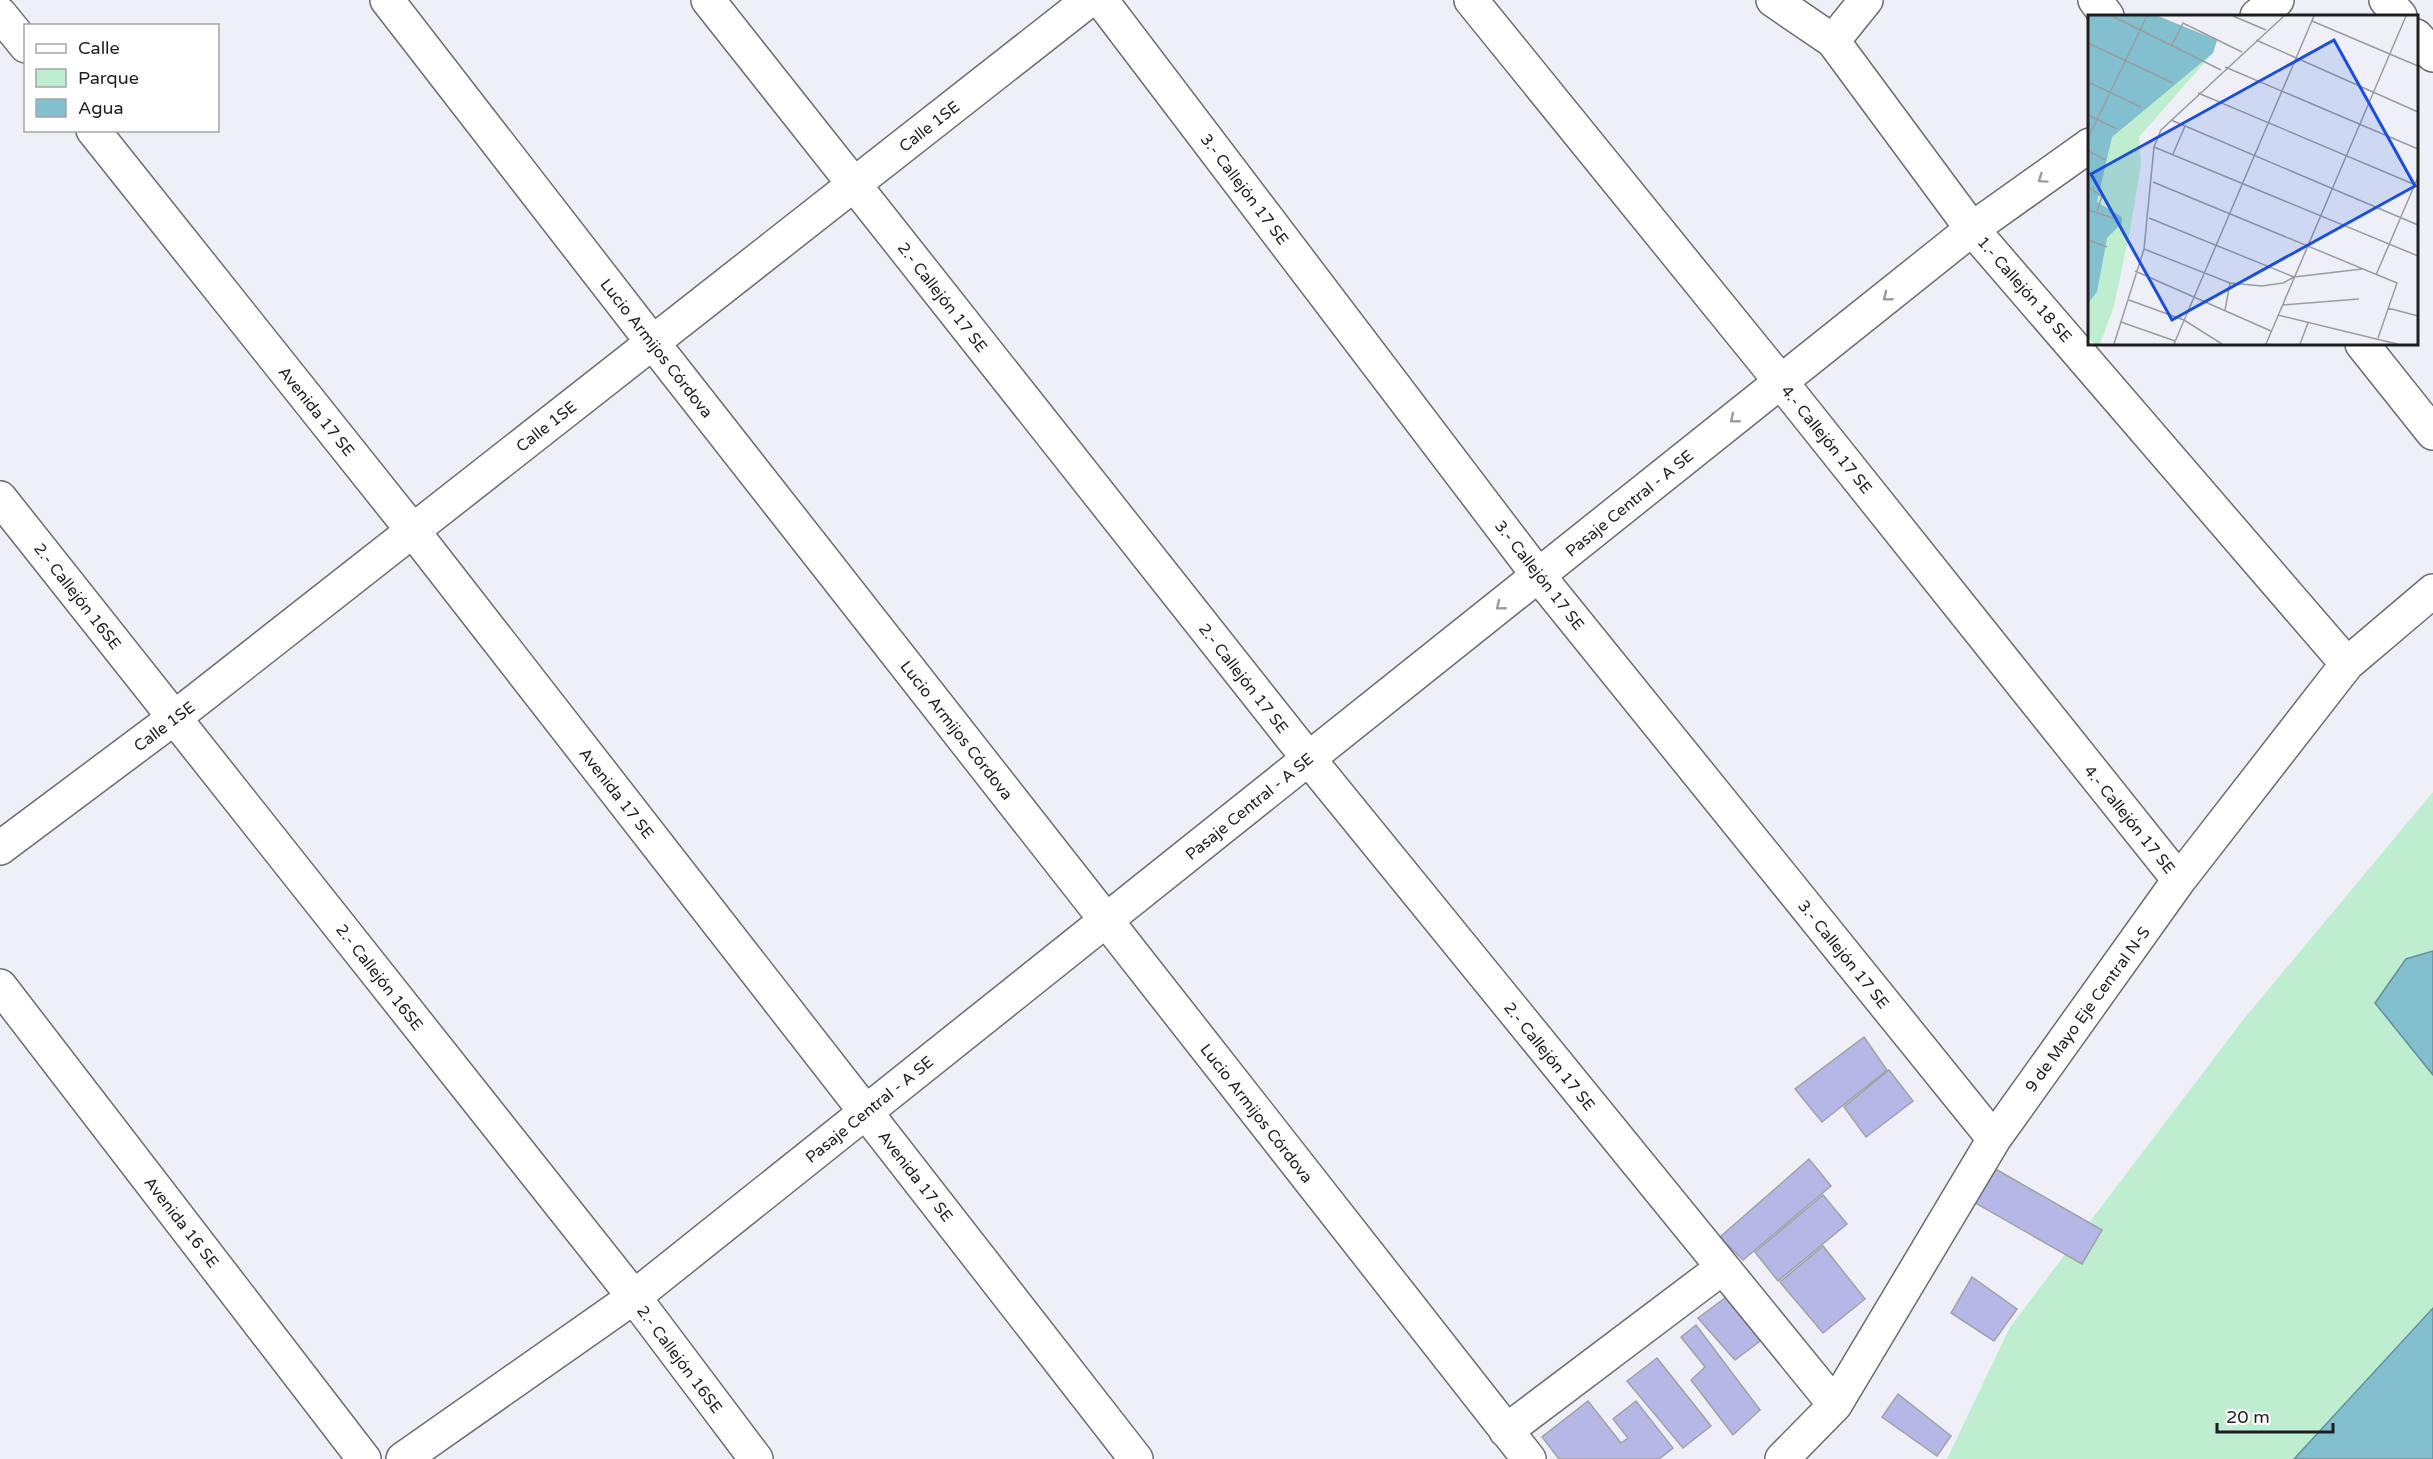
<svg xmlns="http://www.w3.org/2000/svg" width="2433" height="1459" font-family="'Varela Round',sans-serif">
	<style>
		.green { fill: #beedd0 }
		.water { fill: #83c0cf; stroke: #658f9b; stroke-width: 1.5 }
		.building { fill: #b5b7e6; stroke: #a1a1a8; stroke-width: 1.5 }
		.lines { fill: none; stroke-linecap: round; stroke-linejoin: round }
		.minor-casing { stroke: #6b6b72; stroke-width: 36 }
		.minor { stroke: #fff; stroke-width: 33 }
		.oneway { stroke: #9a9a9b }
		.labels { text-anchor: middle; stroke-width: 5; stroke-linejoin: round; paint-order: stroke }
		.street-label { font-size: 16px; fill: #1e1e21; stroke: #fff }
		.inset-road { fill: none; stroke: #9b9ca1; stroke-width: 1.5 }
		.view { fill: #1d4ed8; fill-opacity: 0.15; stroke: #1d4ed8; stroke-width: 3 }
		.inset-edge { fill: none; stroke: #1e1e21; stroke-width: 3 }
	</style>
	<rect width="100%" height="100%" fill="#eff0f7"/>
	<path class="green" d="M2433 792V1459H1947L2010 1327 2243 1020Z"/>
	<path class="water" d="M2433 951V1075L2375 1003 2406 959Z
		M2433 1308V1459H2294Z"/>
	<path class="building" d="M1864 1037 1887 1070 1822 1122 1795 1089Z
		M1889 1070 1913 1101 1866 1137 1844 1107Z
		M1809 1159 1831 1186 1743 1260 1720 1237Z
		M1992 1167 2102 1230 2082 1264 1972 1201Z
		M1823 1195 1847 1224 1778 1281 1755 1252Z
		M1823 1246 1865 1299 1823 1333 1780 1282Z
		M1972 1277 2017 1309 1994 1341 1951 1313Z
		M1729 1295 1764 1338 1735 1360 1698 1318Z
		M1696 1325 1760 1410 1733 1435 1691 1380 1705 1367 1681 1337Z
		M1657 1358 1711 1426 1683 1448 1627 1381Z
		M1898 1394 1951 1436 1937 1456 1882 1417Z
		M1588 1401 1621 1443 1628 1438 1613 1419 1636 1401 1673 1448 1659 1459H1559L1542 1437Z"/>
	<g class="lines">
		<defs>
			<path id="minor" d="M387 0 653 343 1529 1459
				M708 0 1308 758 1835 1405
				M1101 0 1538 575 1994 1139
				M1471 0 1781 382 2179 880
				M1773 0 1833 41 1972 229 2347 664
				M2095 0 2107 16
				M2386 0 2400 16
				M0 14 26 46
				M2257 16 2277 0
				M2416 36 2433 55
				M1833 41 1866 0
				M93 130 413 531 1136 1459
				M2362 344 2433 433
				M0 498 634 1297 756 1459
				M0 848 174 718 1089 0
				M0 986 364 1459
				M1506 1431 1722 1268
				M403 1459 634 1297 1972 229 2090 145
				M1782 1459 1835 1405 1994 1139 2179 880 2347 664 2433 591"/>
		</defs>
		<use href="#minor" class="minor-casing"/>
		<use href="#minor" class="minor"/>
	</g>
	<defs><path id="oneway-chevron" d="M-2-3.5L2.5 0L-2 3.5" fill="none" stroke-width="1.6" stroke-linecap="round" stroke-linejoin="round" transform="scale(1.5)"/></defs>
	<g class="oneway">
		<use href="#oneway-chevron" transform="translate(2042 179) rotate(145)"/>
		<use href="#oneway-chevron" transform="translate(1887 297) rotate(141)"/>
		<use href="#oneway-chevron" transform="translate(1734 419) rotate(141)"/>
		<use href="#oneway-chevron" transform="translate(1500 606) rotate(141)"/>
	</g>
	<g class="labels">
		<g class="street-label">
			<text transform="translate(929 126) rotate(-38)" y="6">Calle 1SE</text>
			<text transform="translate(1245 189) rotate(53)" y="6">3.- Callejón 17 SE</text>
			<text transform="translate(2025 289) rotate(49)" y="6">1.- Callejón 18 SE</text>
			<text transform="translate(943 297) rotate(52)" y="6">2.- Callejón 17 SE</text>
			<text transform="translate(657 348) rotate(52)" y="6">Lucio Armijos Córdova</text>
			<text transform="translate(317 411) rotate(51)" y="6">Avenida 17 SE</text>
			<text transform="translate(546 426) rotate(-38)" y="6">Calle 1SE</text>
			<text transform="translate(1827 439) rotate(51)" y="6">4.- Callejón 17 SE</text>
			<text transform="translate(1629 503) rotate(-39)" y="6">Pasaje Central - A SE</text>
			<text transform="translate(1540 575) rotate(52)" y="6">3.- Callejón 17 SE</text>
			<text transform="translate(78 596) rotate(52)" y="6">2.- Callejón 16SE</text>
			<text transform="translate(1244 678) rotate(52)" y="6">2.- Callejón 17 SE</text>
			<text transform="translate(164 726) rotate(-37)" y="6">Calle 1SE</text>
			<text transform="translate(957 730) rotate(52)" y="6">Lucio Armijos Córdova</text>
			<text transform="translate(617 793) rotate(52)" y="6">Avenida 17 SE</text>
			<text transform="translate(1249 806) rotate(-39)" y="6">Pasaje Central - A SE</text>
			<text transform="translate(2130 819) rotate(51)" y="6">4.- Callejón 17 SE</text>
			<text transform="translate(1844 954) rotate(51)" y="6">3.- Callejón 17 SE</text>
			<text transform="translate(380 977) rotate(52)" y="6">2.- Callejón 16SE</text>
			<text transform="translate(2087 1009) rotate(-54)" y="6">9 de Mayo Eje Central N-S</text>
			<text transform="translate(1550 1056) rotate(51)" y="6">2.- Callejón 17 SE</text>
			<text transform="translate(869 1109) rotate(-39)" y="6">Pasaje Central - A SE</text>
			<text transform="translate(1257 1113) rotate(52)" y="6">Lucio Armijos Córdova</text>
			<text transform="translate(916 1176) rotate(52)" y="6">Avenida 17 SE</text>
			<text transform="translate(182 1222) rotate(52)" y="6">Avenida 16 SE</text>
			<text transform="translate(680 1359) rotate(53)" y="6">2.- Callejón 16SE</text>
		</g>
	</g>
	<g transform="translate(2088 15)">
		<rect width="330" height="330" fill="#eff0f7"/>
		<path d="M0 1H70L129 25 125 38 51 122 53 149 43 210 26 291 12 329H6L0 322Z" fill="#beedd0"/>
		<path d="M0 1H70L129 25 125 38 24 122 9 187 34 202V208L19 223 9 277 0 288Z" fill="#83c0cf"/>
		<path class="inset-road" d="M24 1 133 55M145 1 178 15M224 6 330 51M168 25 330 97M0 28 85 68M84 30 95 8 154 37M137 52 330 134M0 67 53 92M110 78 330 171M0 100 29 114M83 105 330 210M0 123 59 1M66 132 330 241M0 136 18 145M85 139 97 111M65 167 309 268 290 323M0 172 14 181 9 196M0 195 25 203M61 203 206 262M0 225 19 232M56 234 142 268 174 271 195 268 206 262 274 254M47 256 183 316M288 260 330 162M41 285 96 305 134 329M194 290 271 284M300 293 330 301M137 295 142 268M190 300 309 329M33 307 87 326M26 329 56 234 66 132 73 115 196 1M86 329 226 1M178 329 318 1M212 329 220 308"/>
		<path class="view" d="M246 25 327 171 84 305 3 159Z"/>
		<rect width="330" height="330" class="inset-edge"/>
	</g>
	<rect x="24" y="24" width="195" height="108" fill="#ffffff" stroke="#a5a5a6" stroke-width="1.5"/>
	<rect x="36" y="44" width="30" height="9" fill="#ffffff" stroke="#a5a5a6" stroke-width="1.5"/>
	<text x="78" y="54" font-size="18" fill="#1e1e21">Calle</text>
	<rect x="36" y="69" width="30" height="18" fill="#beedd0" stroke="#a5a5a6" stroke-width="1.5"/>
	<text x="78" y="84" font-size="18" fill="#1e1e21">Parque</text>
	<rect x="36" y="99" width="30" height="18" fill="#83c0cf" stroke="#a5a5a6" stroke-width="1.5"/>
	<text x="78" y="114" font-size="18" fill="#1e1e21">Agua</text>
	<path d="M2217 1423v9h116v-9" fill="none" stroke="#1e1e21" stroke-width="3"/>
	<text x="2226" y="1423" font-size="18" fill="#1e1e21" stroke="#ffffff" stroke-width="4.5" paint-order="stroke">20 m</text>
</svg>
